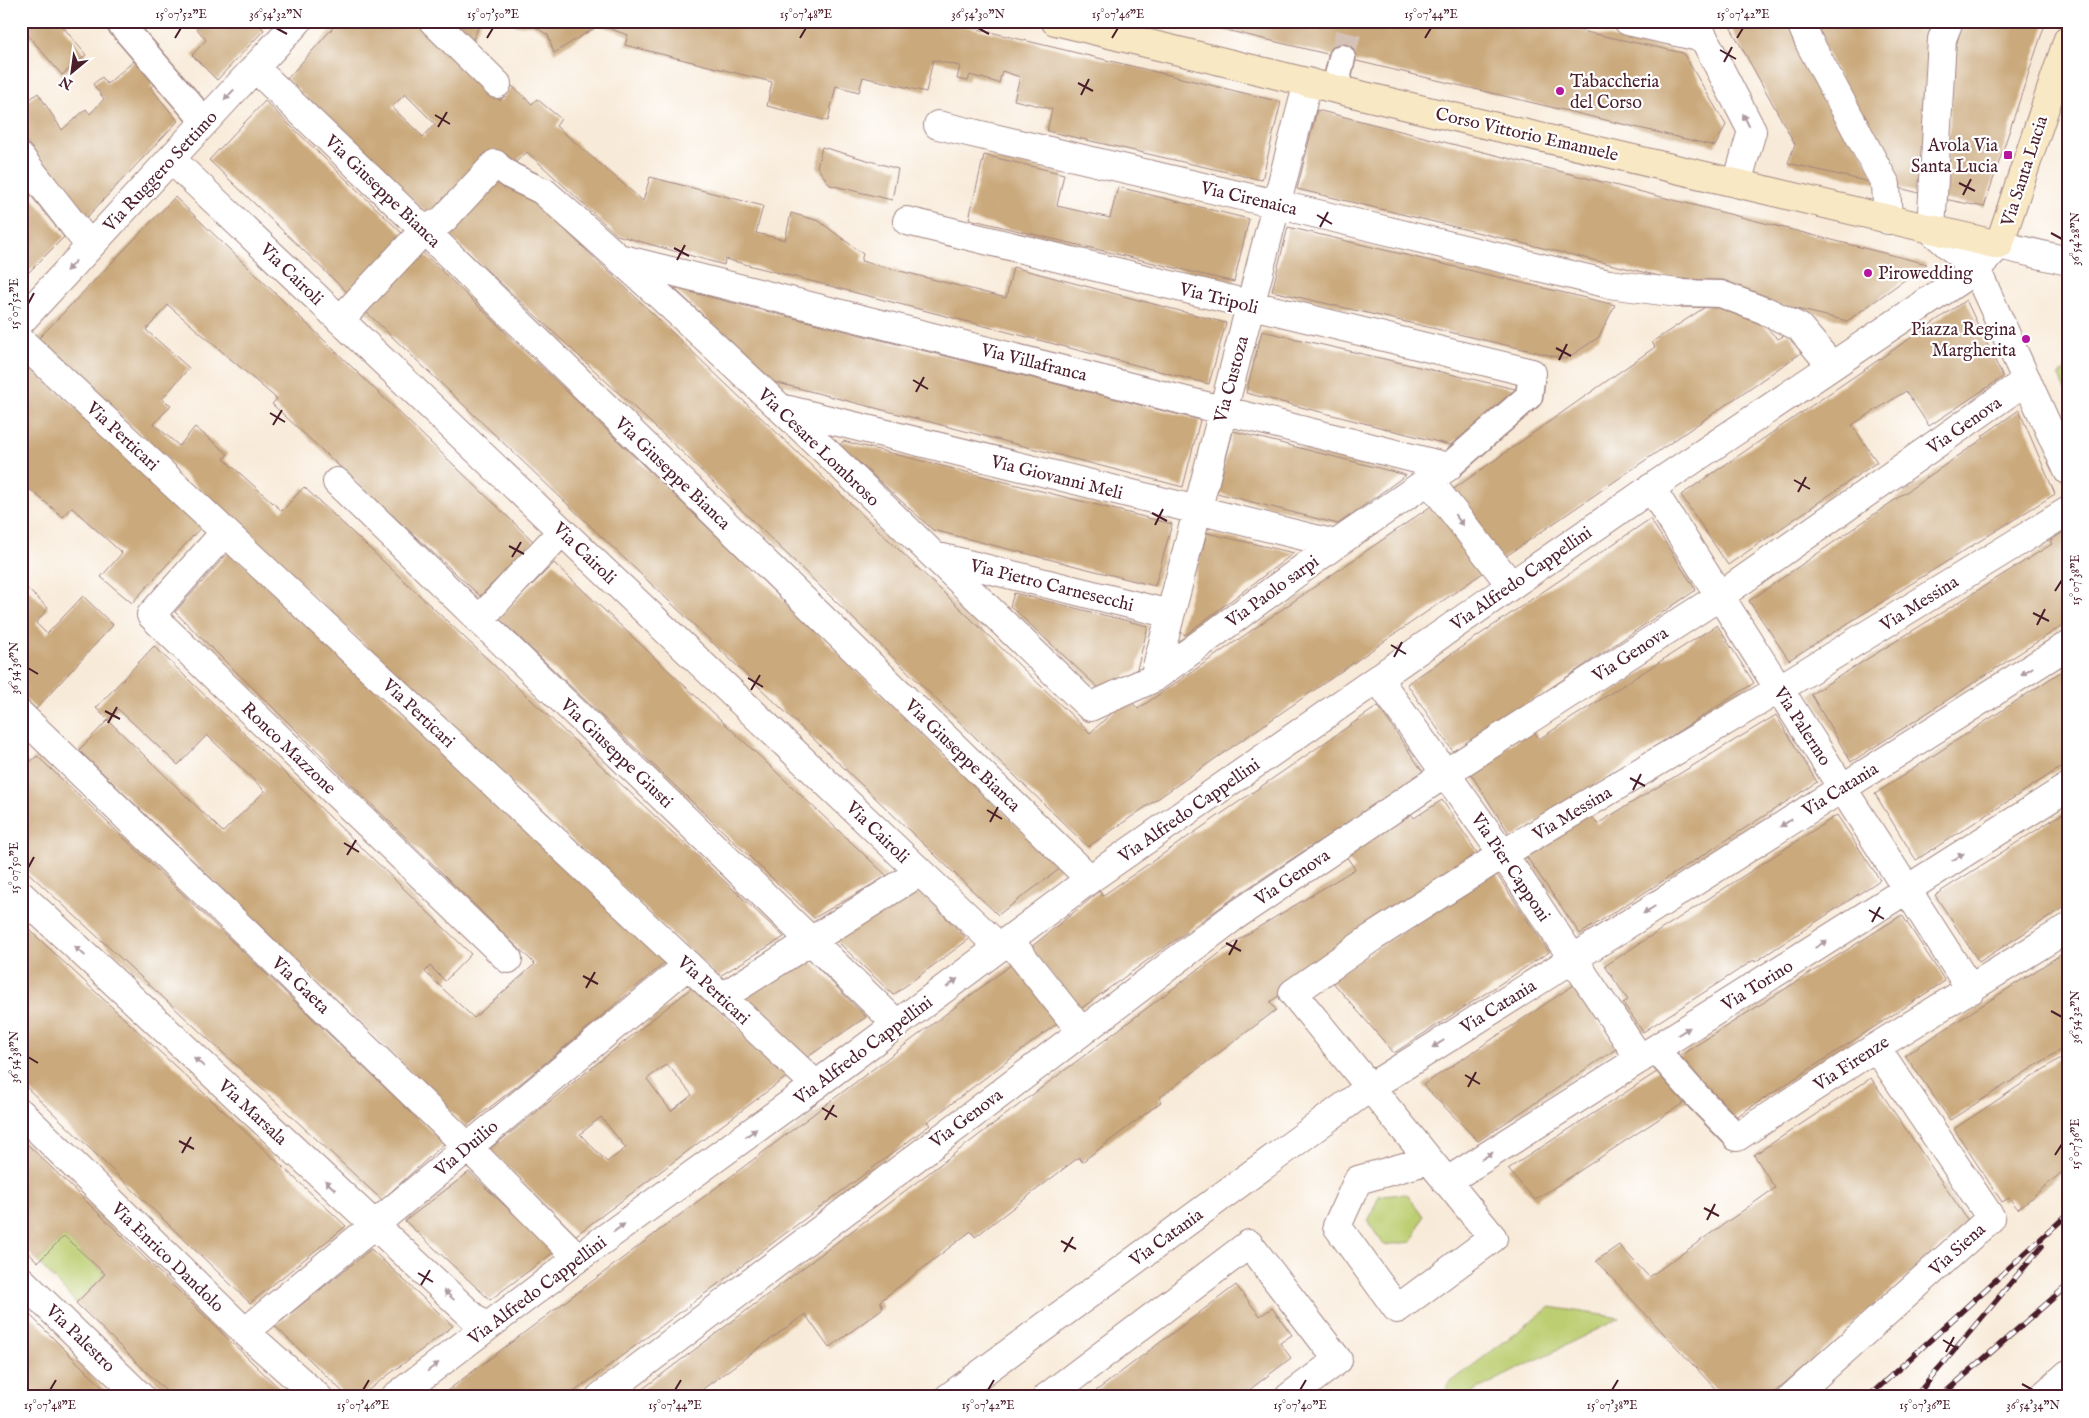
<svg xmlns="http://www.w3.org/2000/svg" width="2089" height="1418" font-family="'IM FELL English',serif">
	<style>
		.green { fill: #bcce71; stroke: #83764e }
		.building { fill: #caa97c; fill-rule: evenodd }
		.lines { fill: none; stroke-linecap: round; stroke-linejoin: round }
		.pedestrian-tunnel { stroke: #d5c1b5; stroke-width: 26; stroke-dasharray: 26 13; stroke-linecap: butt }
		.pedestrian-casing { stroke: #a18482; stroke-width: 29 }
		.minor-casing { stroke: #a18482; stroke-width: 30 }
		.tertiary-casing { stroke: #a18482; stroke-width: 30 }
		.secondary-casing { stroke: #a18482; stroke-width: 30 }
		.pedestrian { stroke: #fff; stroke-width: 26 }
		.minor { stroke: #fff; stroke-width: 28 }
		.tertiary { stroke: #fff; stroke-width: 28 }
		.secondary { stroke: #f8e8c3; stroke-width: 28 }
		.rail-casing { stroke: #4a1f2b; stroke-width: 5.5 }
		.rail { stroke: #fff; stroke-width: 4; stroke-dasharray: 11; stroke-linecap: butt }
		.oneway { fill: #ae9aa0 }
		.ticks { fill: none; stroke: #4a1f2b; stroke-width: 2 }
		.poi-dot { fill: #b5179e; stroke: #fff; stroke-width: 2 }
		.labels { text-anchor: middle; stroke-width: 4.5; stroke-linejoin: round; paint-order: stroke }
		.poi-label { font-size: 18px; fill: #4a1f2b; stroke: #fff; text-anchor: start }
		.street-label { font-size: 18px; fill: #4a1f2b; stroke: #fff }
		.neatline { fill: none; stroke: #4a1f2b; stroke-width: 2 }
		.ticks-label { font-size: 12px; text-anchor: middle; fill: #4a1f2b }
	</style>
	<rect width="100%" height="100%" fill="#fff"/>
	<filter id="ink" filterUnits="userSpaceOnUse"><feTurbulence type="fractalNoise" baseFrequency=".02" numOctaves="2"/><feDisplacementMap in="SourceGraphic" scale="10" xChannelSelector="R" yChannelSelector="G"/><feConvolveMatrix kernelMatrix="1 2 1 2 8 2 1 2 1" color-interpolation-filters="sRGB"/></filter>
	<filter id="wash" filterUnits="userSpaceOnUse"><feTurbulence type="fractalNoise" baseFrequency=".0096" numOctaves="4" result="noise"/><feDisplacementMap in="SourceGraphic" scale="20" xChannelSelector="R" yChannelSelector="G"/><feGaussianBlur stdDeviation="1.12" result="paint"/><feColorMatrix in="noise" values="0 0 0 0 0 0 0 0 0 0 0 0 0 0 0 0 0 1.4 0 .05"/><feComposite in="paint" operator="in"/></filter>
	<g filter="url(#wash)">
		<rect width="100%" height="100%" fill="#f8ead8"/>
		<path class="green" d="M2068 366V396L2059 376Z
			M1407 1194 1423 1216 1412 1242 1384 1245 1368 1222 1379 1196Z
			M64 1236 105 1274 76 1303 38 1262Z
			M1550 1307 1620 1318 1462 1397H1446L1447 1385Z"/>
		<g id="blocks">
			<path class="building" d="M21 21H71L63 27 86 55 62 75 21 27Z
				M191 21H256L264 30 217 80 192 55 206 40Z
				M339 21H416L500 101 512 86 532 104 537 99 561 119 556 126 643 201 650 177 763 206 756 233 785 240 791 213 819 221 863 254 861 261 1006 298 1013 267 1226 323 1209 384 725 259 724 265 617 235 527 152 510 167 494 149 468 180 431 217 287 79ZM405 94 435 124 423 137 392 107Z
				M454 21H481L471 44 452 26Z
				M518 21H944L1281 102 1262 180 1047 131 1052 109 1014 100 1020 77 1002 71 999 83 970 75 968 81 957 79 960 66 933 60 926 92 863 77 859 92 836 86 828 121 767 106 772 82 625 45 628 35 599 25 554 53 548 35 532 25 515 26Z
				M1535 21 1683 53 1726 125 1715 146 1192 22Z
				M1727 21H1794L1878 184 1788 163 1795 144Z
				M1811 21H1939L1927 195 1895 187Z
				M1963 21H2046L1984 207 1944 199 1955 49Z
				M135 60 154 84 150 87 178 121 86 218 53 181 55 178 21 134V106L38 93 62 130 86 109 90 114 104 99 93 84 102 77 107 84Z
				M265 101 407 238 351 296 209 160Z
				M1317 110 1927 264 1847 321 1297 189Z
				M822 147 898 169 892 200 830 185 817 167Z
				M984 155 1064 174 1057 206 1110 218 1118 187 1249 219 1234 282 969 219Z
				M498 174 543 209 582 246 1090 733 1128 698 1138 709 1437 502 1490 568 1088 847 682 452 447 233Z
				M21 183 64 237 21 280Z
				M175 197 534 542 480 596 272 404 277 399 168 305 146 330 189 368 162 399 171 405 154 424 179 446 195 427 228 454 224 459 282 511 304 487 784 937 718 977 39 338Z
				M1288 227 1615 305 1599 337 1566 359 1272 291Z
				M418 248 1061 868 998 915 363 309Z
				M674 288 1200 420 1183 487 774 382Z
				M1722 296 1760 322 1778 339 1789 333 1801 353 1499 561 1448 493 1655 347 1652 342Z
				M1966 300 2003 377 1929 426 1906 391 1852 425 1877 462 1728 565 1681 495Z
				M1262 331 1524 391 1450 445 1246 393Z
				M21 358 203 525 132 603 101 577 122 553 71 507 63 517 26 486 21 491Z
				M2019 410 2055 494 1789 660 1749 601 1984 438 1982 436Z
				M1233 431 1406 475 1338 524 1217 493Z
				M843 441 1172 524 1155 586 933 530 840 445Z
				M1650 519 1696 590 1454 753 1407 684Z
				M2068 529V622L1851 762 1811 694 2052 544 2050 541Z
				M1207 533 1294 553 1185 635 1180 631Z
				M230 551 667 961 526 1079 466 1126 79 750 108 720 223 832 265 791 207 735 178 765 118 709 108 720 96 708 154 646 471 954 445 981 430 966 425 972 474 1018 535 964 175 612Z
				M554 563 887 876 814 918 499 618Z
				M21 583 48 608 36 623 47 634 83 596 113 625 36 709 21 695Z
				M1014 593 1148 626 1137 669 1102 691 1010 606Z
				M1717 625 1754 683 1512 838 1469 771 1533 730 1539 739Z
				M2068 667V763L1916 860 1875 794Z
				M1378 706 1423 772 1236 896 1079 1010 1030 948 1100 891 1102 896Z
				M1776 715 1817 782 1580 934 1524 853 1589 812 1597 824Z
				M21 755 29 763 37 756 81 797 444 1144 382 1200 21 866Z
				M1442 800 1480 857 1358 937 1270 1002 1276 1010 1159 1098 1161 1102 1082 1162 1079 1157 975 1237 971 1231 880 1301 883 1308 829 1348 805 1314 692 1397H632L1224 950 1249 933 1355 869 1344 853 1409 811 1414 818Z
				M2068 810V905L1979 962 1935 895Z
				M1837 815 1880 880 1755 962 1754 960 1643 1032 1623 1003 1628 1000 1605 966Z
				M1495 872 1549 952 1394 1053 1330 979Z
				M917 888 968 940 893 995 836 940Z
				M1902 915 1945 981 1728 1122 1676 1058Z
				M21 922 346 1226 250 1303 21 1082Z
				M2068 950V1045L1950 1120 1905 1055Z
				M808 958 866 1017 806 1058 744 999Z
				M1016 961 1059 1022 927 1122 930 1125 567 1397H514L511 1393 507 1397H439Z
				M1574 985 1616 1049 1478 1141 1423 1085Z
				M694 986 789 1075 576 1235 490 1149ZM667 1064 692 1095 671 1111 647 1079ZM601 1117 626 1148 607 1162 580 1134Z
				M2068 1053V1167L2018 1209 2009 1198 2002 1202 1954 1129Z
				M1666 1066 1694 1096 1535 1200 1508 1169Z
				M1871 1078 1969 1222 1769 1397H1723L1596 1261 1619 1245 1649 1277 1775 1188 1754 1155Z
				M21 1138 288 1397H172L76 1303 105 1274 64 1236 38 1262 21 1246Z
				M469 1172 554 1252 490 1300 405 1221Z
				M371 1249 453 1326 359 1397H348L275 1326Z
				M1236 1285 1260 1316 1272 1308 1292 1335 1280 1343 1291 1358 1240 1397H1100L1096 1391Z
				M21 1306 112 1397H21Z"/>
		</g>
	</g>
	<g filter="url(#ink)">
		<use href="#blocks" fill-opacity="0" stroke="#a18482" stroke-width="1"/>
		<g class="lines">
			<path class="pedestrian-tunnel" d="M1342 58 1351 21"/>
			<defs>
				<path id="pedestrian" d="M118 21 205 122
					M1335 89 1342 58
					M495 164 511 176 544 192
					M1678 293 1721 294 1768 312
					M1448 467 1529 396 1532 373
					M1655 1049 1697 1096 1737 1137"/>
				<path id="minor" d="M433 21 497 84
					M1628 21 1704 38
					M1800 21 1810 44 1886 185 1888 220
					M1949 21 1942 39 1931 230 1976 269 2068 471
					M255 68 424 230 1090 879
					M938 125 1276 204 1609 284 1678 293
					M21 158 90 246
					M171 159 999 947
					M544 192C732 356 910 533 1090 707L1154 678 1336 544 1448 467
					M907 221 1532 373
					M1999 245 2068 261
					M623 259 1448 467
					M1768 312 1799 327 1831 365
					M340 320 424 230 443 220 495 164
					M21 321 298 21
					M21 341 816 1085
					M781 408 1336 544
					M1429 481 1511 585
					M337 482 897 1024
					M1651 488 1971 990
					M225 532 151 615 508 959
					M935 556 1170 614
					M479 620 562 531
					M1154 678 1308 82
					M1378 679 1503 854 1640 1059
					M21 715 468 1147 578 1258
					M21 895 485 1328
					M1009 940 1081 1031
					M722 997 920 872
					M21 1113 245 1332 318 1397
					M1737 1137 1876 1047 2068 928
					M1429 1160 1358 1180 1337 1226 1397 1309 1493 1238 1293 993 1373 937 1503 854 1779 689 2068 511
					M1446 1182 2068 787
					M21 1280 141 1397
					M245 1332 688 965
					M600 1397 1232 918 1446 773 1720 596 2027 380
					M949 1397 1369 1088 2068 645
					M1047 1397 1249 1244 1338 1360 1289 1397
					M1792 1397 1991 1218 1876 1047
					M2042 1397 2068 1374"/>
				<path id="tertiary" d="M1695 21 1752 131 1737 183
					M395 1397 578 1258 816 1085 1090 879 1651 488 1976 269 1999 245"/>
				<path id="secondary" d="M1055 21 1335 89 1999 245 2068 39"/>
			</defs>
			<use href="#pedestrian" class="pedestrian-casing"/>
			<use href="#minor" class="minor-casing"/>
			<use href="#tertiary" class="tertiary-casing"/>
			<use href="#secondary" class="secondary-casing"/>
			<use href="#pedestrian" class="pedestrian"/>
			<use href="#minor" class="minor"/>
			<use href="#tertiary" class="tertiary"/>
			<use href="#secondary" class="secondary"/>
			<defs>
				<path id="rail" d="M1868 1397 2068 1214
					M1915 1397 2042 1246
					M1940 1397 2068 1285"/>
			</defs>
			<use href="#rail" class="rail-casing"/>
			<use href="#rail" class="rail"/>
		</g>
		<defs><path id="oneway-solid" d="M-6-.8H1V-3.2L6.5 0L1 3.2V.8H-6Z" transform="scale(1.25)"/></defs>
		<g class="oneway">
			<use href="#oneway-solid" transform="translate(229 95) rotate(133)"/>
			<use href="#oneway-solid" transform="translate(1746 120) rotate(-117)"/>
			<use href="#oneway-solid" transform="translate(71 266) rotate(133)"/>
			<use href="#oneway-solid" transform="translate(1459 520) rotate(52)"/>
			<use href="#oneway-solid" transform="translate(2027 671) rotate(148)"/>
			<use href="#oneway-solid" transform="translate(1786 823) rotate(148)"/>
			<use href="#oneway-solid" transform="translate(1958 857) rotate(-32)"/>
			<use href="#oneway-solid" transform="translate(1649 910) rotate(148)"/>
			<use href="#oneway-solid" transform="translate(1821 944) rotate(-32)"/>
			<use href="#oneway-solid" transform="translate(80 951) rotate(-137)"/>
			<use href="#oneway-solid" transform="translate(952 983) rotate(-37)"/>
			<use href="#oneway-solid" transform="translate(1684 1031) rotate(-32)"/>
			<use href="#oneway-solid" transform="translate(1438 1044) rotate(148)"/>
			<use href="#oneway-solid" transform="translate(199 1062) rotate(-137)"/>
			<use href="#oneway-solid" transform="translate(751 1133) rotate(-36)"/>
			<use href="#oneway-solid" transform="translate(1487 1156) rotate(-32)"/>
			<use href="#oneway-solid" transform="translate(330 1185) rotate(-137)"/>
			<use href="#oneway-solid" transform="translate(619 1228) rotate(-36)"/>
			<use href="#oneway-solid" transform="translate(449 1295) rotate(-137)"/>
			<use href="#oneway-solid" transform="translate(433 1367) rotate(-37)"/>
		</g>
	</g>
	<path class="ticks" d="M276 28 287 34M978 28 989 34M175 38 181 28M487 38 493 28M800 38 806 28M1112 38 1118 28M1425 38 1431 28M1737 38 1743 28M1720 50 1736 59M1724 62 1732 47M1078 83 1093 91M1081 95 1089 79M435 115 450 124M438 127 447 112M1959 183 1975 191M1963 195 1971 179M1317 215 1332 224M1320 227 1328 212M2051 233 2062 239M674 248 689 256M677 260 685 245M28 304 34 293M1556 348 1571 356M1559 360 1567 344M913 380 928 389M916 392 924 377M270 413 285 422M273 425 282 410M1794 480 1810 489M1798 492 1806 477M1152 513 1167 521M1155 525 1163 509M509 546 524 554M512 557 521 542M2055 591 2062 580M2033 613 2049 621M2037 625 2045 609M1391 645 1406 654M1394 657 1402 642M28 668 38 674M748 678 763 687M751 690 760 675M105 711 120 719M108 723 117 707M1630 778 1645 786M1633 790 1641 774M987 810 1002 819M990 822 998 807M344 843 359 852M347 855 356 840M28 868 34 857M1869 910 1884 919M1872 922 1880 907M1226 943 1241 951M1229 955 1237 940M583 976 598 984M586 988 595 972M2051 1011 2062 1017M28 1057 38 1063M1465 1075 1480 1084M1468 1087 1476 1072M822 1108 837 1117M825 1120 834 1105M179 1141 194 1149M182 1153 191 1137M2055 1155 2062 1144M1704 1208 1719 1216M1707 1220 1715 1204M1061 1241 1076 1249M1064 1252 1073 1237M418 1273 433 1282M421 1285 430 1270M1943 1340 1958 1349M1946 1352 1954 1337M2022 1384 2033 1390M50 1390 56 1380M363 1390 369 1380M675 1390 681 1380M988 1390 994 1380M1300 1390 1306 1380M1612 1390 1618 1380M1925 1390 1931 1380"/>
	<g class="poi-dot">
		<circle cx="1560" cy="91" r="5"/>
		<rect x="2003" y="150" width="10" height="10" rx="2.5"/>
		<circle cx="1868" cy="273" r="5"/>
		<circle cx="2026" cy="339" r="5"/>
	</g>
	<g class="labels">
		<g class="poi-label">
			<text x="1570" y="87">Tabaccheria<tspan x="1570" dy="21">del Corso</tspan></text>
			<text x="1998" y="151" text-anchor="end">Avola Via<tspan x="1998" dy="21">Santa Lucia</tspan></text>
			<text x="1878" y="279">Pirowedding</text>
			<text x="2016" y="335" text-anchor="end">Piazza Regina<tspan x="2016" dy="21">Margherita</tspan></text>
		</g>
		<g class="street-label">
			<text transform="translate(1527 134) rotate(13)" y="6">Corso Vittorio Emanuele</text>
			<text transform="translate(160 171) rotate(-47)" y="6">Via Ruggero Settimo</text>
			<text transform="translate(2024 171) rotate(-72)" y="6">Via Santa Lucia</text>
			<text transform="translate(383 191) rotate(44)" y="6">Via Giuseppe Bianca</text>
			<text transform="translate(1249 198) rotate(13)" y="6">Via Cirenaica</text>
			<text transform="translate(292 274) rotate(44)" y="6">Via Cairoli</text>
			<text transform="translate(1219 298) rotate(14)" y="6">Via Tripoli</text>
			<text transform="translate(1034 362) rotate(14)" y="6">Via Villafranca</text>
			<text transform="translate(1231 379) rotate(-75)" y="6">Via Custoza</text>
			<text transform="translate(1964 425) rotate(-35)" y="6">Via Genova</text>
			<text transform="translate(123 436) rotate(43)" y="6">Via Perticari</text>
			<text transform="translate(819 447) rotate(44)" y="6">Via Cesare Lombroso</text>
			<text transform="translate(673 473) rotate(44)" y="6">Via Giuseppe Bianca</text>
			<text transform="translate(1057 477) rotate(14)" y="6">Via Giovanni Meli</text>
			<text transform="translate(585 553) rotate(44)" y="6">Via Cairoli</text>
			<text transform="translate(1521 578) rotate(-35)" y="6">Via Alfredo Cappellini</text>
			<text transform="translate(1052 585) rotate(14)" y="6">Via Pietro Carnesecchi</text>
			<text transform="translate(1272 591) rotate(-36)" y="6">Via Paolo sarpi</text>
			<text transform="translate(1919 603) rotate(-32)" y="6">Via Messina</text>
			<text transform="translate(1630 654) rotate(-33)" y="6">Via Genova</text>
			<text transform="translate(419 713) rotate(43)" y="6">Via Perticari</text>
			<text transform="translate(1803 726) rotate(57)" y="6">Via Palermo</text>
			<text transform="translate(289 748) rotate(44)" y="6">Ronco Mazzone</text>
			<text transform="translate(617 753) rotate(44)" y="6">Via Giuseppe Giusti</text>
			<text transform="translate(963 755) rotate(44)" y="6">Via Giuseppe Bianca</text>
			<text transform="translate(1840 789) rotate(-32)" y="6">Via Catania</text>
			<text transform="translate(1189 810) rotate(-35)" y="6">Via Alfredo Cappellini</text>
			<text transform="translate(1572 813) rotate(-31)" y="6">Via Messina</text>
			<text transform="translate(878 832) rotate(44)" y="6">Via Cairoli</text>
			<text transform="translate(1511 867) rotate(56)" y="6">Via Pier Capponi</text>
			<text transform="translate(1292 877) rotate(-34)" y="6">Via Genova</text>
			<text transform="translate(301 985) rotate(44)" y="6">Via Gaeta</text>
			<text transform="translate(1757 985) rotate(-32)" y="6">Via Torino</text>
			<text transform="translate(714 990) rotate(43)" y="6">Via Perticari</text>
			<text transform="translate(1498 1006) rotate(-32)" y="6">Via Catania</text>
			<text transform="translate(863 1050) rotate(-37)" y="6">Via Alfredo Cappellini</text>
			<text transform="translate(1851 1063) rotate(-33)" y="6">Via Firenze</text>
			<text transform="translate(253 1112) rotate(43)" y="6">Via Marsala</text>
			<text transform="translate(966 1118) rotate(-37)" y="6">Via Genova</text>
			<text transform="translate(466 1148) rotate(-40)" y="6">Via Duilio</text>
			<text transform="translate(1166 1237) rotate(-36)" y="6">Via Catania</text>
			<text transform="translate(1957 1249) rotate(-42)" y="6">Via Siena</text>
			<text transform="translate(168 1257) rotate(44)" y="6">Via Enrico Dandolo</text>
			<text transform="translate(537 1290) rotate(-37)" y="6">Via Alfredo Cappellini</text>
			<text transform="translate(81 1338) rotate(44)" y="6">Via Palestro</text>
		</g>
	</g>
	<rect width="2089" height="1418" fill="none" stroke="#fff" stroke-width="55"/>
	<g transform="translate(72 72) rotate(209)" stroke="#ffffff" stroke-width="4" paint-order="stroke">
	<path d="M0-4L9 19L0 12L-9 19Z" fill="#4a1f2b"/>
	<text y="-8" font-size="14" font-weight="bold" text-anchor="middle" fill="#4a1f2b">N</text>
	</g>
	<rect x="28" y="28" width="2034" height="1362" class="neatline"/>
	<g class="ticks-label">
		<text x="181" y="18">15°07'52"E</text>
		<text x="276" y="18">36°54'32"N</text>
		<text x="493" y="18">15°07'50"E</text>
		<text x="806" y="18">15°07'48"E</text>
		<text x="978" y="18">36°54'30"N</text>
		<text x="1118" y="18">15°07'46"E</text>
		<text x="1431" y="18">15°07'44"E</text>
		<text x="1743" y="18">15°07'42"E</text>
		<text transform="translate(2075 239) rotate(-90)" y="4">36°54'28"N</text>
		<text transform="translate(14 304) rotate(-90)" y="4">15°07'52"E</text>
		<text transform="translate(2075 580) rotate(-90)" y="4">15°07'38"E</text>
		<text transform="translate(14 668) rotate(-90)" y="4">36°54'36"N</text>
		<text transform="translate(14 868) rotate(-90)" y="4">15°07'50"E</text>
		<text transform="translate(2075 1017) rotate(-90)" y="4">36°54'32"N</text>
		<text transform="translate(14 1057) rotate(-90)" y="4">36°54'38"N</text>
		<text transform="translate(2075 1144) rotate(-90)" y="4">15°07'36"E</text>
		<text x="50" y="1409">15°07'48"E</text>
		<text x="363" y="1409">15°07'46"E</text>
		<text x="675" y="1409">15°07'44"E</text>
		<text x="988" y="1409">15°07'42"E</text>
		<text x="1300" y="1409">15°07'40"E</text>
		<text x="1612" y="1409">15°07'38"E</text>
		<text x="1925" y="1409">15°07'36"E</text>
		<text x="2033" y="1409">36°54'34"N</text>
	</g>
</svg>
